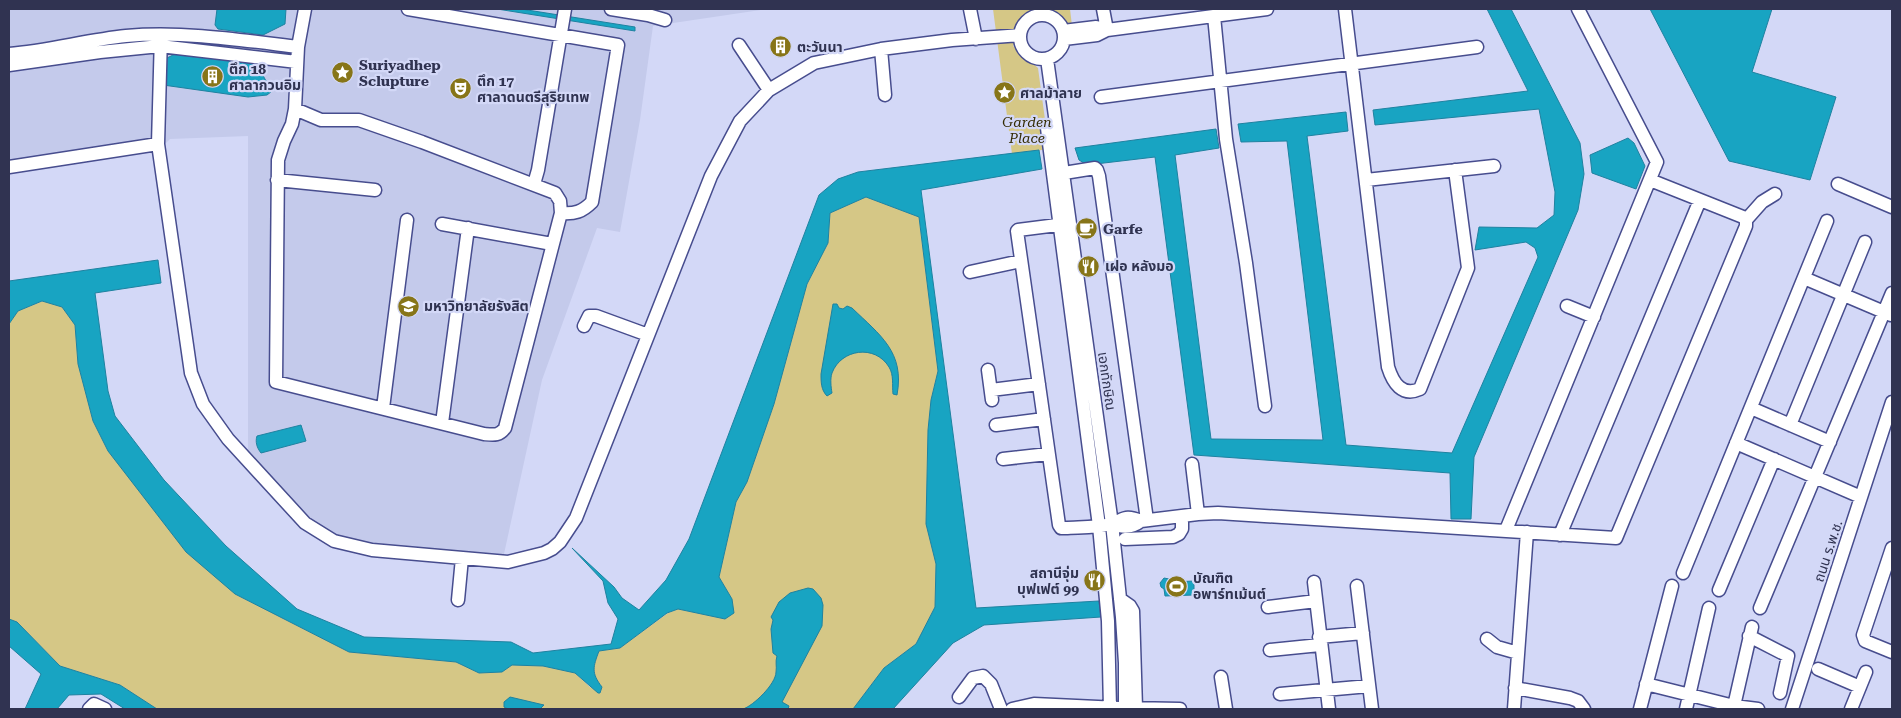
<svg xmlns="http://www.w3.org/2000/svg" width="1901" height="718" font-family="'Roboto Serif','Noto Sans Thai',serif">
	<style>
		.built { fill: #c4caeb }
		.green { fill: #d5c786 }
		.water { fill: #18a4c2; stroke: #1f82a0 }
		.lines { fill: none; stroke-linecap: round; stroke-linejoin: round }
		.minor-casing { stroke: #474d8e; stroke-width: 15 }
		.minor { stroke: #fff; stroke-width: 12 }
		.labels { text-anchor: middle; stroke-width: 4.5; stroke-linejoin: round; paint-order: stroke }
		.poi-label { font-size: 14px; font-weight: bold; fill: #303351; stroke: #d3d8f7; text-anchor: start }
		.park-label { font-size: 14px; font-style: italic; fill: #332b02; stroke: #d3d8f7 }
		.street-label { font-size: 14px; fill: #303351; stroke: #d3d8f7 }
	</style>
	<rect width="100%" height="100%" fill="#d3d8f7"/>
	<path class="built" d="M9 9H767L653 26 640 120 620 232 597 228 542 380 502 563 333 542 248 468V136L170 139 164 145 9 171Z"/>
	<path class="green" d="M993 9H1070L1073 34 1031 16 1013 46 1038 68 1049 149 1012 154Z
		M866 197 919 217 938 371 931 400 928 430 926 524 936 564 935 607 916 644 884 668 853 709H157L120 685 60 666 17 622 9 619V324L18 311 43 301 62 307 75 325 78 364 93 421 108 451 235 594 349 652 456 662 479 673 502 672 512 665 543 666 575 673 590 687 600 693 602 687C591 673 593 667 599 651L620 648 668 613 678 609 725 619 732 599 719 577 736 502 747 482 774 404 807 284 828 243 830 213Z"/>
	<path class="water" d="M217 9H286L285 24 263 35 218 29 215 25Z
		M497 9H521L635 27V31Z
		M1487 9H1511L1580 143 1584 174 1578 210 1474 457 1471 519H1451L1450 473 1194 455 1155 157 1087 165 1079 160 1075 148 1216 129 1219 148 1175 155 1211 439 1323 440 1287 141 1241 142 1238 124 1346 112 1348 131 1307 136 1346 445 1452 453 1538 257 1535 248 1526 242 1475 250 1479 227 1537 228 1554 215 1555 192 1539 109 1375 125 1373 110 1528 91Z
		M1650 9H1772L1752 72 1836 97 1810 180 1729 161Z
		M177 53 254 63 258 66 266 81 276 88 267 95 248 97 163 85 165 59Z
		M1628 138 1634 143 1645 166 1636 189 1592 173 1590 155Z
		M1039 150 1042 169 921 190 976 608 1099 601 1101 617 984 625 953 643 893 709H853L884 668 916 644 935 607 936 564 926 524 928 430 931 400 938 371 919 217 866 197 830 213 828 243 807 284 774 404 747 482 736 502 719 577 732 599 734 613 725 619 678 609 667 613 620 648 599 651C593 667 591 673 602 687L600 693H598L575 673 543 666 512 665 502 672 479 673 456 662 349 652 235 594 186 552 108 451 93 421 78 364 75 325 62 307 42 301 18 311 9 324V281L158 260 161 283 95 293 108 391 115 416 164 480 226 546 297 609 364 637 511 642 533 653 611 644 618 619 608 603 603 581 572 548 614 587 622 598 639 610 666 580 689 539 819 195 838 179 858 172Z
		M833 304H837L839 308 843 309 847 306 852 308C880 335 905 352 897 395L893 394C892 385 894 375 889 367 875 344 841 349 832 373 830 379 831 387 832 393L827 396C821 390 821 382 821 374Z
		M301 425 306 441 261 453C257 448 255 442 257 436Z
		M1164 578 1169 579 1171 582 1194 581V595L1165 596 1164 589 1161 587 1160 583Z
		M808 588 813 589 821 598 823 605 822 626 782 702 789 706 788 709H743C753 706 776 684 776 672 777 666 775 662 777 656L773 653 771 629 773 620 771 617 779 602 790 593Z
		M9 619 17 622 60 666 120 685 157 709H125L101 694 69 695 57 709H25L41 674 9 646Z
		M510 697 544 705 540 709H508L504 707V702Z"/>
	<g class="lines">
		<defs>
			<path id="minor" d="M408 9 618 45 592 202C582 212 575 214 561 213
				M611 9 648 15 665 20
				M970 9 976 39
				M1103 9 1107 30
				M1345 9 1388 367C1393 383 1402 397 1420 389L1468 268 1455 170
				M1020 37a22 22 0 1 1 44 0a22 22 0 1 1-44 0Z
				M1214 16 1226 139 1246 263 1265 406
				M1063 31 1096 27 1102 29
				M161 35 158 144 191 373 203 404 228 439 305 523 334 541 372 550 508 562 544 553 552 549 560 542 576 518 711 176 740 121 769 90 814 63 881 49 952 40 1020 35
				M1064 39 1097 35 1107 30 1267 9
				M739 45 769 90
				M881 49 885 95
				M9 54C48 51 87 40 126 36 183 31 241 40 298 47
				M1047 59 1112 524 1122 617 1125 663V709
				M9 65 100 52 160 46 297 62
				M1101 97 1477 47
				M295 109 321 120H359L422 142 555 193 560 201 561 213 505 428C499 436 494 435 484 434L276 382 278 160 284 141 292 124 295 109 298 47 305 9
				M1047 128 1099 526 1108 621 1110 709
				M9 167 158 144
				M1064 173 1095 168 1097 170 1099 176 1147 520
				M277 180 375 190
				M1366 180 1494 166
				M1650 180 1743 217 1746 220
				M534 184 538 170 565 9
				M1838 184 1892 207
				M442 224 552 244
				M1065 224 1018 230 1017 231 1059 525 1061 528H1065C1080 527 1096 528 1110 524 1124 520 1124 514 1141 521
				M970 272 1021 261
				M1804 278 1891 315
				M1567 306 1594 317
				M584 326 589 316H596L648 335
				M988 370 992 400
				M991 390 1039 384
				M383 408 407 220
				M1751 408 1830 442
				M442 423 468 228
				M996 425 1044 419
				M1790 425 1865 242
				M1736 443 1861 497
				M1003 459 1048 454
				M1192 464 1198 514
				M1112 524C1123 528 1131 528 1141 521L1198 514 1218 513 1616 538 1746 226V220L1762 202 1775 194
				M1506 530 1657 162 1578 9
				M1560 535 1700 200
				M1125 539 1173 537 1179 534 1182 529V516
				M1892 548 1863 635 1865 641 1892 652
				M1683 573 1827 221
				M1314 582 1329 709
				M1357 586 1372 709
				M1719 590 1774 459
				M1120 599 1130 606 1133 611 1136 708
				M458 600 462 558
				M1268 607 1316 601
				M1760 608 1892 293
				M1749 636 1788 656 1780 693
				M1319 637 1363 633
				M1487 639 1497 647 1518 653
				M1270 650 1320 645
				M1818 669 1860 687
				M1221 677 1226 709
				M1646 684 1734 706 1752 627
				M1515 688 1570 698 1578 701 1584 709
				M1280 694 1369 686
				M959 697 973 678 983 676 991 684 1001 709
				M1128 708 1180 709
				M89 709 94 704 105 709
				M1012 709 1034 704 1119 708
				M1514 709 1527 532
				M1640 709 1672 586
				M1686 709 1709 608
				M1737 709 1734 706 1758 709
				M1792 709 1892 402
				M1851 709 1866 672"/>
		</defs>
		<use href="#minor" class="minor-casing"/>
		<use href="#minor" class="minor"/>
	</g>
	<defs>
		<symbol id="building-disc" viewBox="-11 -11 22 22"><circle r="9.5" fill="#877518" stroke="#d3d8f7"/><path d="M-4-6H4V6H1V3H-1V6H-4ZM-2.5-4.3h1.7v1.8h-1.7ZM.8-4.3h1.7v1.8H.8ZM-2.5-1h1.7V.8h-1.7ZM.8-1h1.7V.8H.8Z" fill="#fff"/></symbol>
		<symbol id="sight-disc" viewBox="-11 -11 22 22"><circle r="9.5" fill="#877518" stroke="#d3d8f7"/><path d="M0-6L1.8-2.2L6-1.7L2.9 1.2L3.7 5.4L0 3.3L-3.7 5.4L-2.9 1.2L-6-1.7L-1.8-2.2Z" fill="#fff"/></symbol>
		<symbol id="theatre-disc" viewBox="-11 -11 22 22"><circle r="9.5" fill="#877518" stroke="#d3d8f7"/><path d="M-5-5.5Q0-4 5-5.5V0Q5 5 0 6Q-5 5-5 0ZM-3.3-2.5H-1v1.5H-3.3ZM1-2.5H3.3v1.5H1ZM-2.8 1Q0 5.5 2.8 1Z" fill="#fff"/></symbol>
		<symbol id="cafe-disc" viewBox="-11 -11 22 22"><circle r="9.5" fill="#877518" stroke="#d3d8f7"/><path d="M-5.5-4.5H6V0H3Q3 3.5 0 3.5H-2.5Q-5.5 3.5-5.5 0ZM3-3.2v2h1.7v-2ZM-6 4.5H4V6H-6Z" fill="#fff"/></symbol>
		<symbol id="restaurant-disc" viewBox="-11 -11 22 22"><circle r="9.5" fill="#877518" stroke="#d3d8f7"/><path d="M-5-6h1v4h1v-4h1v4h1v-4h1v5L-1.5 .5V6h-2V.5L-5-1ZM5-6V6H3V1.5H1.5Q1.5-4 5-6Z" fill="#fff"/></symbol>
		<symbol id="university-disc" viewBox="-11 -11 22 22"><circle r="9.5" fill="#877518" stroke="#d3d8f7"/><path d="M0-5L7-2L0 1L-7-2ZM-4 1L0 2.5L4 1V4Q0 6-4 4Z" fill="#fff"/></symbol>
		<symbol id="stadium-disc" viewBox="-11 -11 22 22"><circle r="9.5" fill="#877518" stroke="#d3d8f7"/><path d="M0-5a6.5 5 0 1 0 0 10a6.5 5 0 1 0 0-10ZM-3.5-1.8h7v3.6h-7Z" fill="#fff"/></symbol>
	</defs>
	<g fill-rule="evenodd">
		<use href="#building-disc" x="768" y="34" width="25" height="25"/>
		<use href="#sight-disc" x="330" y="60" width="25" height="25"/>
		<use href="#building-disc" x="200" y="64" width="25" height="25"/>
		<use href="#theatre-disc" x="448" y="76" width="25" height="25"/>
		<use href="#sight-disc" x="992" y="80" width="25" height="25"/>
		<use href="#cafe-disc" x="1074" y="216" width="25" height="25"/>
		<use href="#restaurant-disc" x="1076" y="254" width="25" height="25"/>
		<use href="#university-disc" x="396" y="294" width="25" height="25"/>
		<use href="#restaurant-disc" x="1082" y="568" width="25" height="25"/>
		<use href="#stadium-disc" x="1164" y="574" width="25" height="25"/>
	</g>
	<g class="labels">
		<g class="poi-label">
			<text x="797" y="52">ตะวันนา</text>
			<text x="359" y="70">Suriyadhep<tspan x="359" dy="16">Sclupture</tspan></text>
			<text x="229" y="74">ตึก 18<tspan x="229" dy="16">ศาลากวนอิม</tspan></text>
			<text x="477" y="86">ตึก 17<tspan x="477" dy="16">ศาลาดนตรีสุริยเทพ</tspan></text>
			<text x="1020" y="98">ศาลม้าลาย</text>
			<text x="1103" y="234">Garfe</text>
			<text x="1105" y="271">เฝอ หลังมอ</text>
			<text x="424" y="311">มหาวิทยาลัยรังสิต</text>
			<text x="1079" y="578" text-anchor="end">สถานีจุ่ม<tspan x="1079" dy="16">บุฟเฟต์ 99</tspan></text>
			<text x="1193" y="583">บัณฑิต<tspan x="1193" dy="16">อพาร์ทเม้นต์</tspan></text>
		</g>
		<g class="park-label">
			<text x="1027" y="127">Garden<tspan x="1027" dy="16">Place</tspan></text>
		</g>
		<g class="street-label">
			<text transform="translate(1107 381) rotate(82)" y="5">เอกทักษิณ</text>
			<text transform="translate(1828 551) rotate(-72)" y="5">ถนน ร.พ.ช.</text>
		</g>
	</g>
	<rect width="1901" height="718" fill="none" stroke="#303351" stroke-width="20"/>
</svg>
